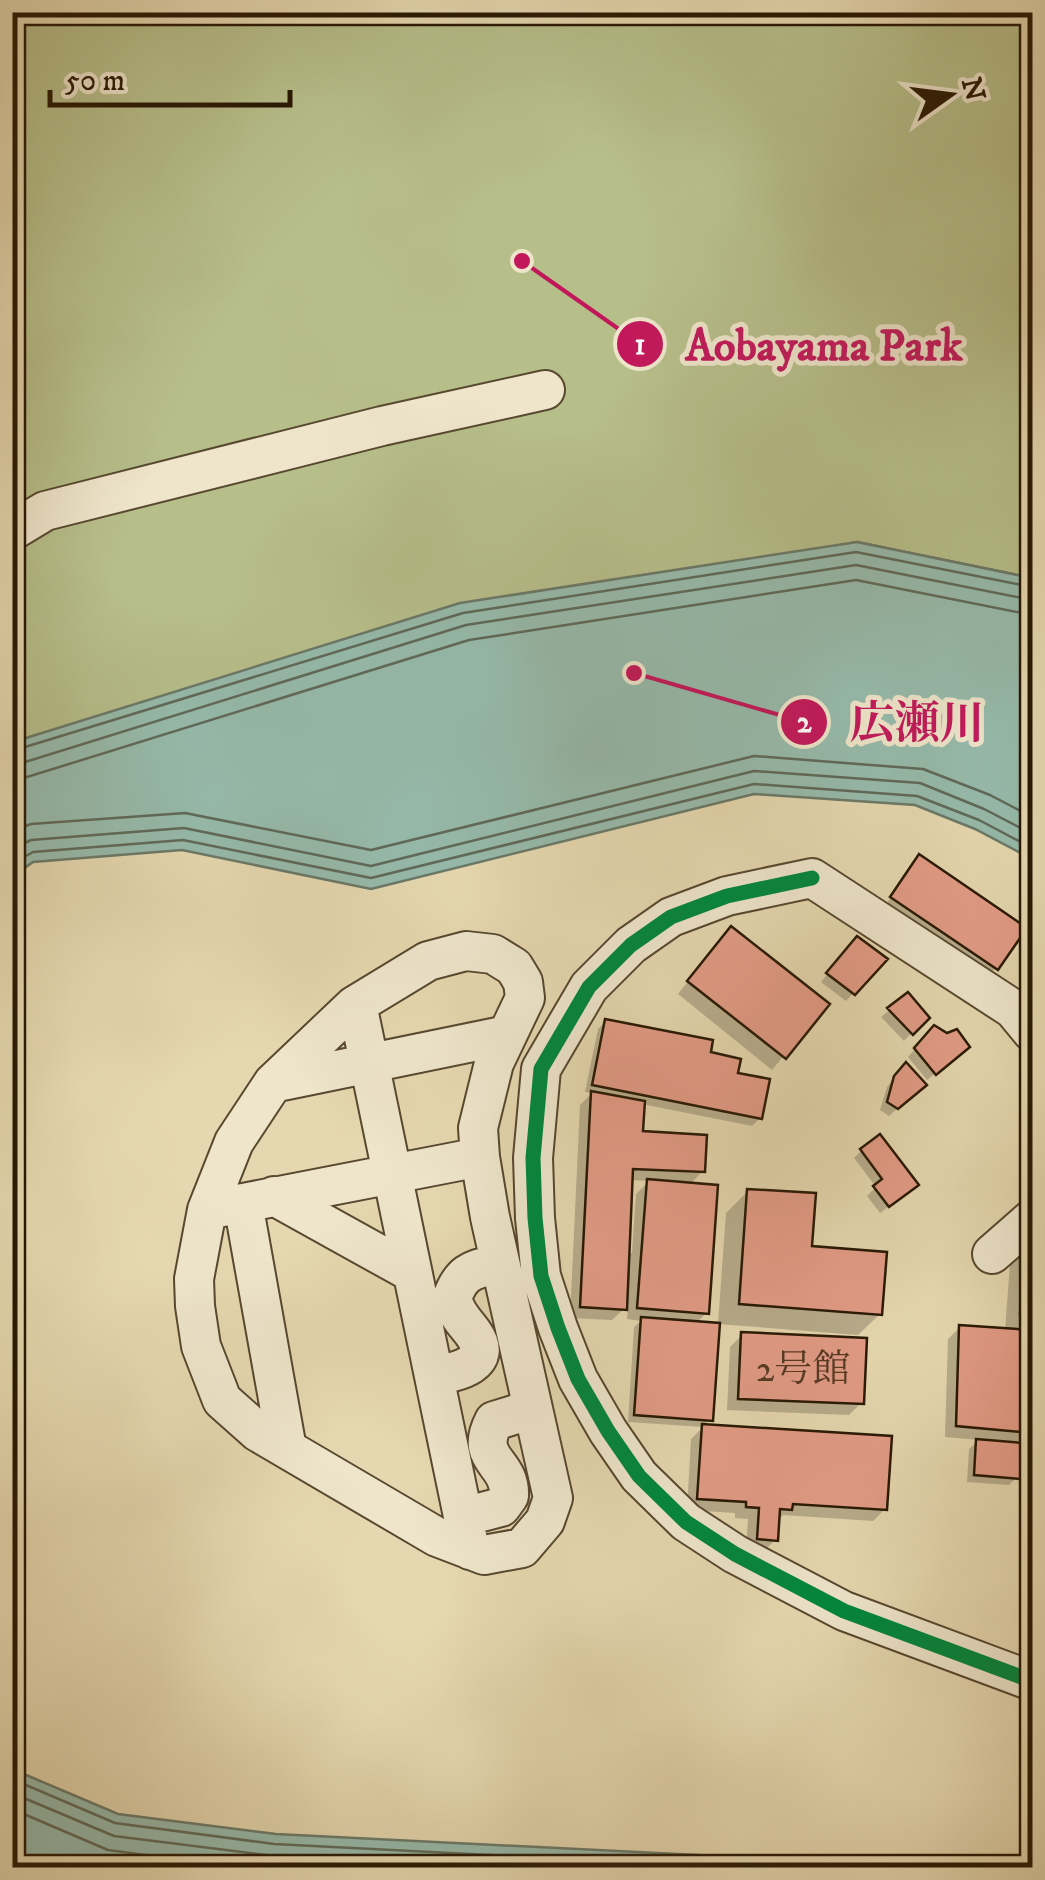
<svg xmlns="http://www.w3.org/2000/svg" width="1045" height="1880" font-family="'IM FELL DW Pica','Noto Serif JP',serif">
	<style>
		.green { fill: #b6be8a; stroke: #6f6b47; stroke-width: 2.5 }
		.water { fill: #96baab; stroke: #6a7968; stroke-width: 2.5 }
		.shadow { fill: #0003; fill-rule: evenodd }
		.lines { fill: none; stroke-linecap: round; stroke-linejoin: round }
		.shore { stroke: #5f6958; stroke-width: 2.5 }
		.building { fill: #e29b86; stroke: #281804; stroke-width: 2.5 }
		.minor-casing { stroke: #57482f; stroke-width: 42 }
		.minor { stroke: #eee5cb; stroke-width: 38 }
		.cycleway-casing { stroke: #eee5cb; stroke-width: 21 }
		.cycleway { stroke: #00873e; stroke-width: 15 }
		.labels { text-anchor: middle; stroke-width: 10; stroke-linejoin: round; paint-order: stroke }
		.number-label { font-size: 38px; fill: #563924 }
		.leader { fill: none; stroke: #c2185b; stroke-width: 4 }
		.callout-dot { fill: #c2185b; stroke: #eee5cb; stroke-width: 4 }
		.mark-label { font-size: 30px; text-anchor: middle; font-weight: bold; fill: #fff }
		.callout-label { font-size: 45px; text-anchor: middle; font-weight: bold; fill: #c2185b; stroke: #eee5cb; stroke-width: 10; stroke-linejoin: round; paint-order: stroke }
	</style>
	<rect width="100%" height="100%" fill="#e5d7af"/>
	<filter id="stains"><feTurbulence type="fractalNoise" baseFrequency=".002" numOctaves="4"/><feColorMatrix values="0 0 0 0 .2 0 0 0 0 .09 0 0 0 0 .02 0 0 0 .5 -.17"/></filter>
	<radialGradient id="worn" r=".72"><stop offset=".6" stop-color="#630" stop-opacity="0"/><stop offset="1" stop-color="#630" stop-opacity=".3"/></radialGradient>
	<path class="green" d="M13 13H1032V578L857 542 13 742Z"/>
	<path class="water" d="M857 542 1032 578V859L975 829 915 805 754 794 371 889 182 850 33 862 13 876V742L460 603Z
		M12 1769 118 1814 276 1834 738 1857 829 1867H13Z"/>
	<path class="shadow" d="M912 865 996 968 988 976 885 906Z
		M720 941 826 1004 772 1070 678 994Z
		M850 947 884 960 846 1001 821 982Z
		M907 996 926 1018 904 1041 881 1017Z
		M606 1021 708 1054 735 1075 760 1118 752 1126 642 1104 640 1134 703 1171 689 1185 706 1313 696 1324 710 1419 703 1427 885 1509 873 1521 783 1515 777 1522 775 1540 763 1552 746 1550 748 1519 735 1518V1513L687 1510 691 1439 703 1427 628 1422 634 1327 641 1321 627 1319 628 1305 612 1320 570 1318 580 1105 592 1093 585 1092 598 1029ZM630 1180 649 1181 636 1194 632 1253H627Z
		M926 1036 959 1054 927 1080 908 1057Z
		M898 1073 916 1092 889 1116 880 1110 887 1087Z
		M862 1150 908 1192 880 1213 867 1196 876 1187 854 1158Z
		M748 1191 880 1314 858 1335 718 1324 726 1213Z
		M1026 1248 1032 1249V1433L1020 1445 1017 1477 1009 1485 967 1482 969 1449 979 1440 945 1437 948 1339 960 1327 1005 1331 1010 1264Z
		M742 1335 861 1403 849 1415 727 1410 730 1347Z"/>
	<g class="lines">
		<path class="shore" d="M12 751 463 613 856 552 1032 587
			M12 764 22 763 466 625 856 565 1032 600
			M12 779 27 777 469 640 856 580 1032 615
			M12 831 31 824 185 813 371 850 754 756 923 769 990 795 1032 817
			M12 849 31 840 184 828 371 866 754 771 920 783 984 809 1032 834
			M12 864 33 852 183 840 371 878 754 784 917 796 979 820 1032 848
			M12 1779 115 1823 274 1844 746 1868
			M12 1793 114 1836 274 1856 503 1868
			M12 1809 108 1850 243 1868"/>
	</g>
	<path class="building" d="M919 854 1027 928 998 970 890 897Z
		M731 926 830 1004 786 1059 687 981Z
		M857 936 888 959 855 995 826 973Z
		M908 992 930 1018 913 1035 887 1008Z
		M605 1019 713 1040 711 1052 741 1059 738 1073 770 1079 762 1119 592 1085Z
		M934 1025 947 1033 957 1029 970 1047 936 1075 914 1048Z
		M906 1062 927 1085 898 1109 887 1102 894 1076Z
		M591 1091 645 1101 643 1131 707 1135 705 1172 633 1169 627 1310 580 1307Z
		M880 1134 919 1185 889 1207 873 1186 882 1179 860 1149Z
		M647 1179 718 1185 709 1314 637 1308Z
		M747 1189 816 1193 812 1246 887 1252 882 1315 739 1304Z
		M1025 1246H1032V1315L1020 1314Z
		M641 1317 720 1323 713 1421 634 1415Z
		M959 1325 1032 1330V1433L956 1426Z
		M741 1332 867 1338 864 1404 738 1399Z
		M702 1424 892 1436 887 1510 793 1504 792 1510 780 1509 778 1541 757 1539 759 1508 746 1507V1502L697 1499Z
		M976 1439 1023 1443 1020 1479 974 1475Z"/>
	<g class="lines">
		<defs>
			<path id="minor" d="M12 531 45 511 382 426 545 390
				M466 951 493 954 514 967 523 982 525 998 494 1063 478 1128 480 1157 490 1217 553 1498 545 1521 522 1548 484 1555 437 1537 258 1432 222 1400 201 1346 195 1306 194 1279 207 1210 234 1142 273 1083 354 1006 428 961Z
				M357 1004 470 1550
				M1032 1032 1013 1009 812 878 727 896 671 917 631 945 589 987 541 1069 533 1158 535 1218 541 1276 558 1328 578 1379 608 1431 639 1476 686 1522 735 1554 844 1611 1032 1681
				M273 1083 507 1035
				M274 1196 411 1272
				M243 1203 287 1449
				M207 1210 480 1157
				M992 1254 1032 1219
				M434 1376C455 1372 496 1365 473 1333 464 1321 456 1314 452 1298 462 1270 473 1270 500 1263
				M463 1517 501 1507 509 1496C511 1461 473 1461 494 1421L533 1409"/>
		</defs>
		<use href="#minor" class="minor-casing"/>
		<use href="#minor" class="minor"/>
		<defs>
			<path id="cycleway" d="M812 878 727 896 671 917 631 945 589 987 541 1069 533 1158 535 1218 541 1276 558 1328 578 1379 608 1431 639 1476 686 1522 735 1554 844 1611 1032 1681"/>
		</defs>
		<use href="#cycleway" class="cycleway-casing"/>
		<use href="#cycleway" class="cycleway"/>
	</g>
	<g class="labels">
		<g class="number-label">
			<text x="803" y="1381">2号館</text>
		</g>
	</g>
	<path class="leader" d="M522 261L640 344M634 673L804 722"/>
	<g class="callout-dot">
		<circle cx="522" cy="261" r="10"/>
		<circle cx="634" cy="673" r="10"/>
		<circle cx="640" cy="344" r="25"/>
		<circle cx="804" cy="722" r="25"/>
	</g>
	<g class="mark-label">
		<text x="640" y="354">1</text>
		<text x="804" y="732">2</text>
	</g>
	<g class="callout-label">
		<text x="824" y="360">Aobayama Park</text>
		<text x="917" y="738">広瀬川</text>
	</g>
	<rect width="1045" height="1880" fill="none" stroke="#e5d7af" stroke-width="50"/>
	<rect x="15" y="15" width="1015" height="1850" fill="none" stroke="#281804" stroke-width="5"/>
	<rect x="25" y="25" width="995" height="1830" fill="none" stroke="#281804" stroke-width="2.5"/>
	<g transform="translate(950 95) rotate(76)" stroke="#eee5cb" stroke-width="8" paint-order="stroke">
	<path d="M0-8L18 38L0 25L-18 38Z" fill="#281804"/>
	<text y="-15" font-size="28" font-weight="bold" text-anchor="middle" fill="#281804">N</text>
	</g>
	<path d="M50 90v15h240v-15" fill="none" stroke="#281804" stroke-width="5"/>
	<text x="65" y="90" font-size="30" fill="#281804" stroke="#eee5cb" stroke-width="8" paint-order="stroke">50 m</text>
	<rect width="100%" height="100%" filter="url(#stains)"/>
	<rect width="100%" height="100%" fill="url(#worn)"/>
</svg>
